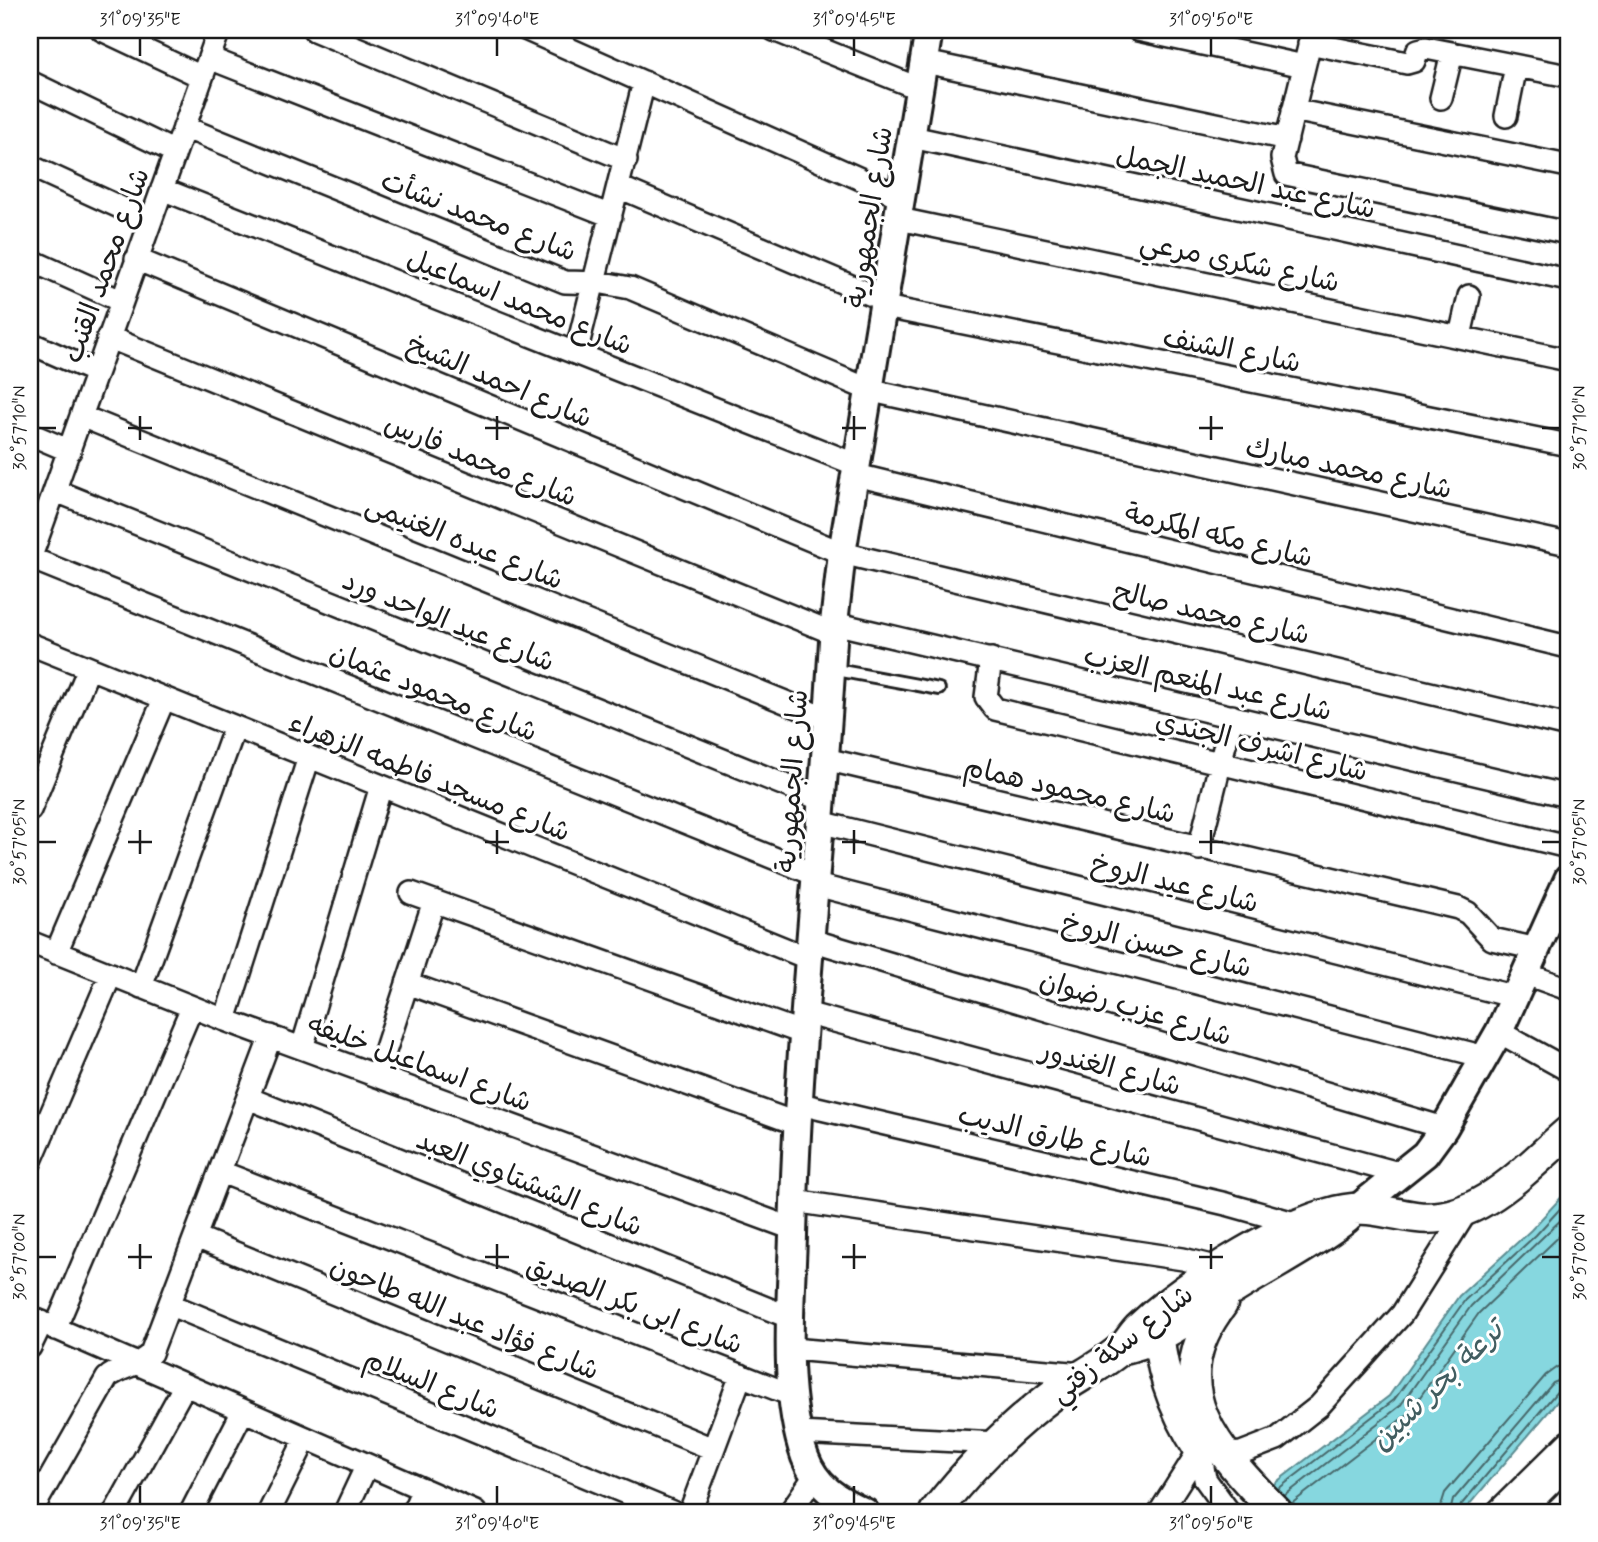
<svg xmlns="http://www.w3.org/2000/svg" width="1598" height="1542" font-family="Mynerve,'Playpen Sans Arabic',sans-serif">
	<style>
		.water { fill: #86d7df; stroke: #5c8c91; stroke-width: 2 }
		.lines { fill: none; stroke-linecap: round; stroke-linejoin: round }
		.shore { stroke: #46676a; stroke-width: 2 }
		.service-casing { stroke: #1c1c1c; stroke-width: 16 }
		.minor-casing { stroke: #1c1c1c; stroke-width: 26 }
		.tertiary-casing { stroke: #1c1c1c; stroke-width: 32 }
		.secondary-casing { stroke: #1c1c1c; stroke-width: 35 }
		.service { stroke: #fff; stroke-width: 10 }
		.minor { stroke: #fff; stroke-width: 21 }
		.tertiary { stroke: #fff; stroke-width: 26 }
		.secondary { stroke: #fff; stroke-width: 30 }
		.ticks { fill: none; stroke: #1c1c1c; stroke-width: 2.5 }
		.labels { text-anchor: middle; stroke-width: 6; stroke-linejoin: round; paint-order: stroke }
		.street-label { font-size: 28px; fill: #1c1c1c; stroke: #fff }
		.water-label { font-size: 30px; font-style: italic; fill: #415d60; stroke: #fff }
		.neatline { fill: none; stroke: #1c1c1c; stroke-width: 2.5 }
		.ticks-label { font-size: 18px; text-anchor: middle; fill: #1c1c1c }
	</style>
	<rect width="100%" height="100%" fill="#fff"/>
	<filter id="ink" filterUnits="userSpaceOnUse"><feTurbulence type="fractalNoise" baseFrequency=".0143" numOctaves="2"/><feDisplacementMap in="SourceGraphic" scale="14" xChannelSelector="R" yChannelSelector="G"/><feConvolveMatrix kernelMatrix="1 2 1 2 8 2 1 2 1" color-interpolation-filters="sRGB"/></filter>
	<g filter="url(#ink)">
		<path class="water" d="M1568 1190V1389L1463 1512H1237L1389 1396 1459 1296 1531 1230Z"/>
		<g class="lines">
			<path class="shore" d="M1278 1489 1394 1400 1465 1300 1536 1235 1568 1200
				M1284 1496 1400 1406 1471 1306 1568 1213
				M1291 1504 1408 1414 1479 1313 1568 1228
				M1439 1512 1445 1493 1546 1375 1557 1367 1568 1366
				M1450 1512 1453 1500 1553 1383 1568 1377
				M1459 1512 1461 1505 1560 1388 1568 1385"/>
			<defs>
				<path id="service" d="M831 669 939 689"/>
				<path id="minor" d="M102 30 202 77
					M314 30 626 160
					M527 30 903 198
					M774 30 920 89
					M1138 30 1304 66
					M1313 30 1282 158 1286 174 1568 233
					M1309 43 1407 63 1414 61 1418 50 1426 48 1568 76
					M209 58 611 216
					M925 62 1287 139
					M30 82 175 152
					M1441 98 1452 53
					M1293 110 1568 166
					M1506 116 1516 66
					M184 127 565 282 603 283 630 288 872 391 1568 544
					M912 137 1568 280
					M30 166 150 221
					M619 187 886 301
					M162 189 857 465
					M899 219 1568 360
					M136 259 842 553 1568 726
					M30 260 121 301
					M885 307 1568 445
					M1460 336 1469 296
					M108 337 833 633
					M30 343 96 372
					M576 353 644 82
					M81 416 827 719
					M30 434 70 451
					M856 475 1568 647
					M56 491 822 800
					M30 558 816 875
					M30 559 219 30
					M834 623 1568 796
					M30 644 810 959
					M991 659 986 697 995 709 1568 847
					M825 759 1458 908 1468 913 1492 939 1537 949
					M30 810 89 668
					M820 822 1516 997
					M1199 849 1232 716
					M816 885 1485 1057
					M411 893 803 1033
					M811 940 1444 1128
					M30 942 225 1020 793 1229
					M56 953 164 699
					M1526 974 1568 989
					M407 983 798 1124
					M141 987 235 727
					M805 1013 1402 1174
					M225 1020 309 757
					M1499 1032 1568 1070
					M302 1048 381 786
					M377 1076 434 901
					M248 1098 791 1318
					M800 1104 1226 1204 1298 1224
					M30 1163 111 974
					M221 1172 794 1396
					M794 1201 1183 1259 1219 1268
					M196 1237 713 1449
					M171 1305 672 1512
					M30 1317 475 1512
					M55 1329 192 1007
					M30 1347 42 1322
					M792 1349 1082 1374
					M798 1433 998 1443
					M1200 1449 1205 1479 1229 1512
					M1222 1455 1241 1453 1277 1439 1319 1406 1402 1314 1468 1209
					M31 1512 107 1378C120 1366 139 1367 151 1353L271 1036
					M115 1512 185 1385
					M191 1512 243 1411
					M269 1512 306 1438
					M345 1512 367 1465
					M413 1512 423 1489
					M690 1512 741 1375
					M790 1512 814 1477
					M1160 1512 1200 1449
					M1497 1512 1568 1442
					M1522 1512 1568 1466"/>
				<path id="tertiary" d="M1360 1206 1425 1154 1444 1128 1499 1032 1568 879
					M865 1512C838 1500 816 1487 805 1457 782 1392 791 1304 793 1236 798 1031 823 827 834 623L842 553 929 30"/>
				<path id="secondary" d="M1222 1304C1157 1388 1218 1452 1277 1512
					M1158 1320C1158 1367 1174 1410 1200 1450
					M1128 1347C1168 1337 1193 1314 1227 1293 1267 1267 1309 1247 1346 1218
					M935 1512C969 1468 1010 1427 1055 1393 1076 1378 1101 1366 1121 1349 1128 1344 1132 1335 1138 1329 1182 1287 1270 1231 1328 1214 1364 1203 1380 1212 1416 1217 1477 1225 1526 1168 1568 1132"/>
			</defs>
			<use href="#service" class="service-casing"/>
			<use href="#minor" class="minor-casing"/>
			<use href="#tertiary" class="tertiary-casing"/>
			<use href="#secondary" class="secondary-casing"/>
			<use href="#service" class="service"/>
			<use href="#minor" class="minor"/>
			<use href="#tertiary" class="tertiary"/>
			<use href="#secondary" class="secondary"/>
		</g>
	</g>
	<path class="ticks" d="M140 38V56M497 38V56M854 38V56M1211 38V56M140 416V440M497 416V440M854 416V440M1211 416V440M38 428H56M128 428H152M485 428H509M842 428H866M1199 428H1223M1542 428H1560M140 830V854M497 830V854M854 830V854M1211 830V854M38 842H56M128 842H152M485 842H509M842 842H866M1199 842H1223M1542 842H1560M140 1244V1269M497 1244V1269M854 1244V1269M1211 1244V1269M38 1257H56M128 1257H152M485 1257H509M842 1257H866M1199 1257H1223M1542 1257H1560M140 1486V1504M497 1486V1504M854 1486V1504M1211 1486V1504"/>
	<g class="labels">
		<g class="street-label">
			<text transform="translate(1246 181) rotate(12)" y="10">شارع عبد الحميد الجمل</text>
			<text transform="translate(479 215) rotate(21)" y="10">شارع محمد نشأت</text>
			<text transform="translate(868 217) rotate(-81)" y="10">شارع الجمهورية</text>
			<text transform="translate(1240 261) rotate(12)" y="10">شارع شكرى مرعي</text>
			<text transform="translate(105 265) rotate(-70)" y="10">شارع محمد القنب</text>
			<text transform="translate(520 301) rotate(22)" y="10">شارع محمد اسماعيل</text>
			<text transform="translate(1232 349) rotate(11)" y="10">شارع الشنف</text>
			<text transform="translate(500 380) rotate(23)" y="10">شارع احمد الشيخ</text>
			<text transform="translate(481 459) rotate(22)" y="10">شارع محمد فارس</text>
			<text transform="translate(1349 467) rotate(12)" y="10">شارع محمد مبارك</text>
			<text transform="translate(1219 534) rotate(14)" y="10">شارع مكه المكرمة</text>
			<text transform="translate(465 541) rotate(22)" y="10">شارع عبده الغنيمى</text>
			<text transform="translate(1212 612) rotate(13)" y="10">شارع محمد صالح</text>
			<text transform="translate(449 620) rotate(22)" y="10">شارع عبد الواحد ورد</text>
			<text transform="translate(1208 682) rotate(13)" y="10">شارع عبد المنعم العزب</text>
			<text transform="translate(434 691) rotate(22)" y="10">شارع محمود عثمان</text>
			<text transform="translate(1262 745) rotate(14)" y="10">شارع اشرف الجندي</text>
			<text transform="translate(430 776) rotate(22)" y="10">شارع مسجد فاطمه الزهراء</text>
			<text transform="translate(791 781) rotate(-86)" y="10">شارع الجمهورية</text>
			<text transform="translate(1070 789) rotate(13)" y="10">شارع محمود همام</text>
			<text transform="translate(1175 882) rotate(14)" y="10">شارع عيد الروخ</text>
			<text transform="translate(1157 944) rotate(14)" y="10">شارع حسن الروخ</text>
			<text transform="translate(1136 1007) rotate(17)" y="10">شارع عزب رضوان</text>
			<text transform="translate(420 1062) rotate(20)" y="10">شارع اسماعيل خليفه</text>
			<text transform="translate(1111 1067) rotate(15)" y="10">شارع الغندور</text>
			<text transform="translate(1055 1135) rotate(13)" y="10">شارع طارق الديب</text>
			<text transform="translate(530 1182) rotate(22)" y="10">شارع الششتاوي العبد</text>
			<text transform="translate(635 1304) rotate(21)" y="10">شارع ابى بكر الصديق</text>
			<text transform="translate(465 1317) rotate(22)" y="10">شارع فؤاد عبد الله طاحون</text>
			<text transform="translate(1121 1343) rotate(-38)" y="10">شارع سكة زفتي</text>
			<text transform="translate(432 1383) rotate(22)" y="10">شارع السلام</text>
		</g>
		<g class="water-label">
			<text transform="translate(1436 1385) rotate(-44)" y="10">ترعة بحر شبين</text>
		</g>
	</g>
	<rect width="1598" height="1542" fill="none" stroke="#fff" stroke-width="77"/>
	<rect x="38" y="38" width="1522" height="1466" class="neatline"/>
	<g class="ticks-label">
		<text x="140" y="25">31°09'35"E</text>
		<text x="497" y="25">31°09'40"E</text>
		<text x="854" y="25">31°09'45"E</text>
		<text x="1211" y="25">31°09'50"E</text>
		<text transform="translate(19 428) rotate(-90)" y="6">30°57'10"N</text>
		<text transform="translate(1579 428) rotate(-90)" y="6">30°57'10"N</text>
		<text transform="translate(19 842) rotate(-90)" y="6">30°57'05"N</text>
		<text transform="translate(1579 842) rotate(-90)" y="6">30°57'05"N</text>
		<text transform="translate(19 1257) rotate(-90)" y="6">30°57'00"N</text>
		<text transform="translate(1579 1257) rotate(-90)" y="6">30°57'00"N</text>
		<text x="140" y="1529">31°09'35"E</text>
		<text x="497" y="1529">31°09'40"E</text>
		<text x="854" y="1529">31°09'45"E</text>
		<text x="1211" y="1529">31°09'50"E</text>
	</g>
</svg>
